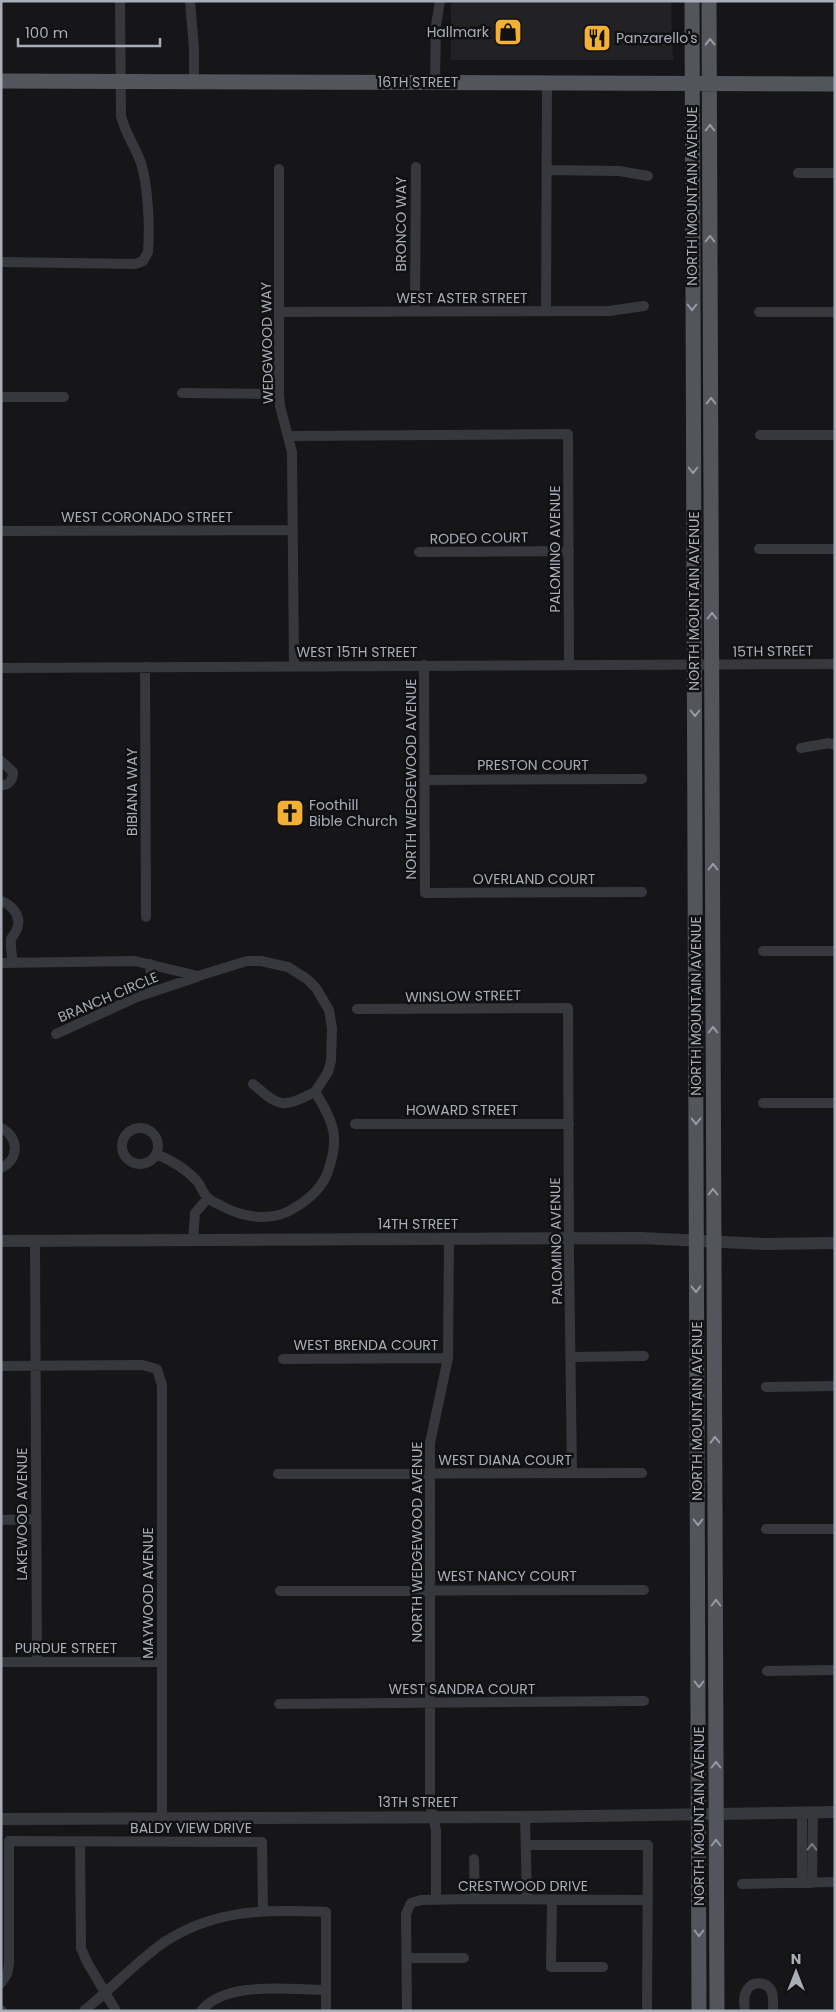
<svg xmlns="http://www.w3.org/2000/svg" width="836" height="2012" font-family="Poppins,sans-serif">
	<style>
		.built { fill: #222225 }
		.lines { fill: none; stroke-linecap: round; stroke-linejoin: round }
		.minor { stroke: #37383d; stroke-width: 10 }
		.tertiary { stroke: #37383d; stroke-width: 12 }
		.primary { stroke: #53555c; stroke-width: 15 }
		.oneway { stroke: #979ba6 }
		.oneway2 { stroke: #757881 }
		.labels { text-anchor: middle; stroke-width: 5; stroke-linejoin: round; paint-order: stroke }
		.poi-label { font-size: 14px; fill: #a8adb8; stroke: #111113; text-anchor: start }
		.street-label { font-size: 14px; fill: #a8adb8; stroke: #111113 }
	</style>
	<rect width="100%" height="100%" fill="#161618"/>
	<path class="built" d="M451 1H671L673 60H451Z"/>
	<g class="lines">
		<path class="minor" d="M190 1 194 49V81
			M435 82 436 25 440 1
			M279 169V394L280 406 292 452 294 666
			M547 170 619 171 648 176
			M798 173H835
			M1 262 135 264 143 261 148 252C150 227 148 186 141 163 135 146 125 133 121 116L120 1
			M546 311 547 83
			M279 312 609 311 644 306
			M415 312 416 167
			M759 312H835
			M182 393 279 394
			M1 397H64
			M760 435H835
			M289 436 568 434 569 664
			M1 531 293 530
			M759 549H835
			M419 552 569 551
			M424 665 425 893 642 892
			M145 667 146 917
			M1 668 835 664
			M801 748 829 743 835 745
			M1 761 13 772C13 779 9 786 1 785
			M424 780 642 779
			M1 901C12 905 22 916 17 929 16 932 13 935 11 939 10 946 12 956 13 963
			M763 951H835
			M1 963 135 961 198 976 247 961H261L288 967 307 979 316 988 329 1010 332 1028 331 1061 328 1072 315 1092C335 1123 340 1140 327 1174 321 1189 309 1199 296 1207 273 1223 243 1218 220 1205 216 1203 211 1201 207 1197 203 1193 201 1186 197 1181 186 1169 171 1160 156 1154
			M150 964 152 992
			M357 1009 568 1008 569 1255 572 1473
			M56 1034 137 997 197 977
			M253 1084C281 1108 282 1108 315 1092
			M763 1103H835
			M355 1124H569
			M122 1146a18 18 0 1 1 36 0a18 18 0 1 1-36 0Z
			M1 1128C19 1137 20 1159 1 1168
			M35 1241 37 1662
			M193 1241 195 1213 208 1198
			M571 1357 644 1356
			M283 1359 448 1358
			M1 1366 142 1365 157 1369 162 1385V1818
			M766 1387 835 1386
			M278 1474 642 1473
			M1 1520 36 1519
			M766 1529H835
			M280 1591 644 1590
			M1 1662H161
			M767 1671 835 1670
			M279 1704 644 1701
			M525 1817 527 1899
			M80 1842 81 1948 87 1962 116 2011
			M526 1845H648L647 2011
			M474 1859 475 1899
			M802 1883V1812
			M812 1883 813 1812
			M742 1884 835 1882
			M436 1900V1830L430 1803V1443L448 1358 449 1238
			M552 1900 551 1967H603
			M407 1958H464
			M1 1983 7 1974 9 1964V1841L262 1842 263 1911
			M1 2010 2 2011
			M84 2011C111 1989 135 1963 163 1943 214 1909 267 1909 326 1912V2011
			M201 2011C226 1980 290 1990 326 1990
			M407 2011 406 1914 411 1903 421 1900 475 1899 647 1900
			M745 2011C744 2004 743 1996 747 1990 752 1981 766 1981 771 1990 774 1996 773 2004 773 2011"/>
		<path class="tertiary" d="M1 1241 641 1238 765 1244 835 1243
			M1 1819 525 1817 835 1812"/>
		<path class="primary" d="M692 1 699 2011
			M709 1 717 2011
			M1 81 835 84"/>
	</g>
	<defs><path id="oneway-chevron" d="M-2-3.5L2.5 0L-2 3.5" fill="none" stroke-width="1.6" stroke-linecap="round" stroke-linejoin="round" transform="scale(1.25)"/></defs>
	<g class="oneway">
		<use href="#oneway-chevron" transform="translate(710 42) rotate(-91)"/>
		<use href="#oneway-chevron" transform="translate(710 128) rotate(-90)"/>
		<use href="#oneway-chevron" transform="translate(710 239) rotate(-90)"/>
		<use href="#oneway-chevron" transform="translate(692 307) rotate(90)"/>
		<use href="#oneway-chevron" transform="translate(711 401) rotate(-90)"/>
		<use href="#oneway-chevron" transform="translate(693 470) rotate(90)"/>
		<use href="#oneway-chevron" transform="translate(712 616) rotate(-90)"/>
		<use href="#oneway-chevron" transform="translate(695 713) rotate(90)"/>
		<use href="#oneway-chevron" transform="translate(713 867) rotate(-90)"/>
		<use href="#oneway-chevron" transform="translate(713 1030) rotate(-90)"/>
		<use href="#oneway-chevron" transform="translate(696 1121) rotate(90)"/>
		<use href="#oneway-chevron" transform="translate(713 1192) rotate(-90)"/>
		<use href="#oneway-chevron" transform="translate(696 1289) rotate(89)"/>
		<use href="#oneway-chevron" transform="translate(715 1440) rotate(-91)"/>
		<use href="#oneway-chevron" transform="translate(698 1522) rotate(90)"/>
		<use href="#oneway-chevron" transform="translate(716 1603) rotate(-90)"/>
		<use href="#oneway-chevron" transform="translate(699 1684) rotate(90)"/>
		<use href="#oneway-chevron" transform="translate(716 1765) rotate(-90)"/>
		<use href="#oneway-chevron" transform="translate(716 1843) rotate(-90)"/>
		<use href="#oneway-chevron" transform="translate(699 1933) rotate(90)"/>
	</g>
	<use class="oneway2" href="#oneway-chevron" transform="translate(812 1847) rotate(-89)"/>
	<defs>
		<symbol id="shop-square" viewBox="-11 -11 22 22"><rect x="-9" y="-9" width="18" height="18" rx="4" fill="#f2b134" stroke="#111113"/><path d="M-5-2.5h2.3a2.7 3.5 0 0 1 5.4 0H5L5.5 6h-11ZM-1.5-2.5h3a1.5 2.3 0 0 0-3 0Z" fill="#111"/></symbol>
		<symbol id="restaurant-square" viewBox="-11 -11 22 22"><rect x="-9" y="-9" width="18" height="18" rx="4" fill="#f2b134" stroke="#111113"/><path d="M-5-6h1v4h1v-4h1v4h1v-4h1v5L-1.5 .5V6h-2V.5L-5-1ZM5-6V6H3V1.5H1.5Q1.5-4 5-6Z" fill="#111"/></symbol>
		<symbol id="church-square" viewBox="-11 -11 22 22"><rect x="-9" y="-9" width="18" height="18" rx="4" fill="#f2b134" stroke="#111113"/><path d="M-1.2-6h2.4v3.5h3.3v2.4h-3.3V6h-2.4V-.1h-3.3v-2.4h3.3Z" fill="#111"/></symbol>
	</defs>
	<g fill-rule="evenodd">
		<use href="#shop-square" x="492" y="16" width="32" height="32"/>
		<use href="#restaurant-square" x="581" y="22" width="32" height="32"/>
		<use href="#church-square" x="274" y="797" width="32" height="32"/>
	</g>
	<g class="labels">
		<g class="poi-label">
			<text x="489" y="37" text-anchor="end">Hallmark</text>
			<text x="616" y="43">Panzarello's</text>
			<text x="309" y="810">Foothill<tspan x="309" dy="16">Bible Church</tspan></text>
		</g>
		<g class="street-label">
			<text x="418" y="87">16TH STREET</text>
			<text transform="translate(692 196) rotate(-90)" y="5">NORTH MOUNTAIN AVENUE</text>
			<text transform="translate(401 224) rotate(-90)" y="5">BRONCO WAY</text>
			<text x="462" y="303">WEST ASTER STREET</text>
			<text transform="translate(267 343) rotate(-91)" y="5">WEDGWOOD WAY</text>
			<text x="147" y="522">WEST CORONADO STREET</text>
			<text transform="translate(479 538) rotate(-1)" y="5">RODEO COURT</text>
			<text transform="translate(555 549) rotate(-90)" y="5">PALOMINO AVENUE</text>
			<text transform="translate(694 601) rotate(-90)" y="5">NORTH MOUNTAIN AVENUE</text>
			<text transform="translate(773 651) rotate(-1)" y="5">15TH STREET</text>
			<text x="357" y="657">WEST 15TH STREET</text>
			<text x="533" y="770">PRESTON COURT</text>
			<text transform="translate(411 779) rotate(-90)" y="5">NORTH WEDGEWOOD AVENUE</text>
			<text transform="translate(132 792) rotate(-90)" y="5">BIBIANA WAY</text>
			<text x="534" y="884">OVERLAND COURT</text>
			<text transform="translate(463 996) rotate(-1)" y="5">WINSLOW STREET</text>
			<text transform="translate(108 997) rotate(-23)" y="5">BRANCH CIRCLE</text>
			<text transform="translate(696 1006) rotate(-90)" y="5">NORTH MOUNTAIN AVENUE</text>
			<text x="462" y="1115">HOWARD STREET</text>
			<text x="418" y="1229">14TH STREET</text>
			<text transform="translate(556 1241) rotate(-91)" y="5">PALOMINO AVENUE</text>
			<text x="366" y="1350">WEST BRENDA COURT</text>
			<text transform="translate(697 1411) rotate(-90)" y="5">NORTH MOUNTAIN AVENUE</text>
			<text x="505" y="1465">WEST DIANA COURT</text>
			<text transform="translate(22 1514) rotate(-90)" y="5">LAKEWOOD AVENUE</text>
			<text transform="translate(417 1542) rotate(-90)" y="5">NORTH WEDGEWOOD AVENUE</text>
			<text x="507" y="1581">WEST NANCY COURT</text>
			<text transform="translate(148 1593) rotate(-90)" y="5">MAYWOOD AVENUE</text>
			<text x="66" y="1653">PURDUE STREET</text>
			<text x="462" y="1694">WEST SANDRA COURT</text>
			<text x="418" y="1807">13TH STREET</text>
			<text transform="translate(699 1816) rotate(-90)" y="5">NORTH MOUNTAIN AVENUE</text>
			<text x="191" y="1833">BALDY VIEW DRIVE</text>
			<text x="523" y="1891">CRESTWOOD DRIVE</text>
		</g>
	</g>
	<rect width="836" height="2012" fill="none" stroke="#a8adb8" stroke-width="5"/>
	<g transform="translate(796 1972)" stroke="#111113" stroke-width="4" paint-order="stroke">
	<path d="M0-4L9 19L0 12L-9 19Z" fill="#a8adb8"/>
	<text y="-8" font-size="14" font-weight="bold" text-anchor="middle" fill="#a8adb8">N</text>
	</g>
	<path d="M18 38v8h142v-8" fill="none" stroke="#a8adb8" stroke-width="2.5"/>
	<text x="25" y="38" font-size="15" fill="#a8adb8" stroke="#111113" stroke-width="4" paint-order="stroke">100 m</text>
</svg>
